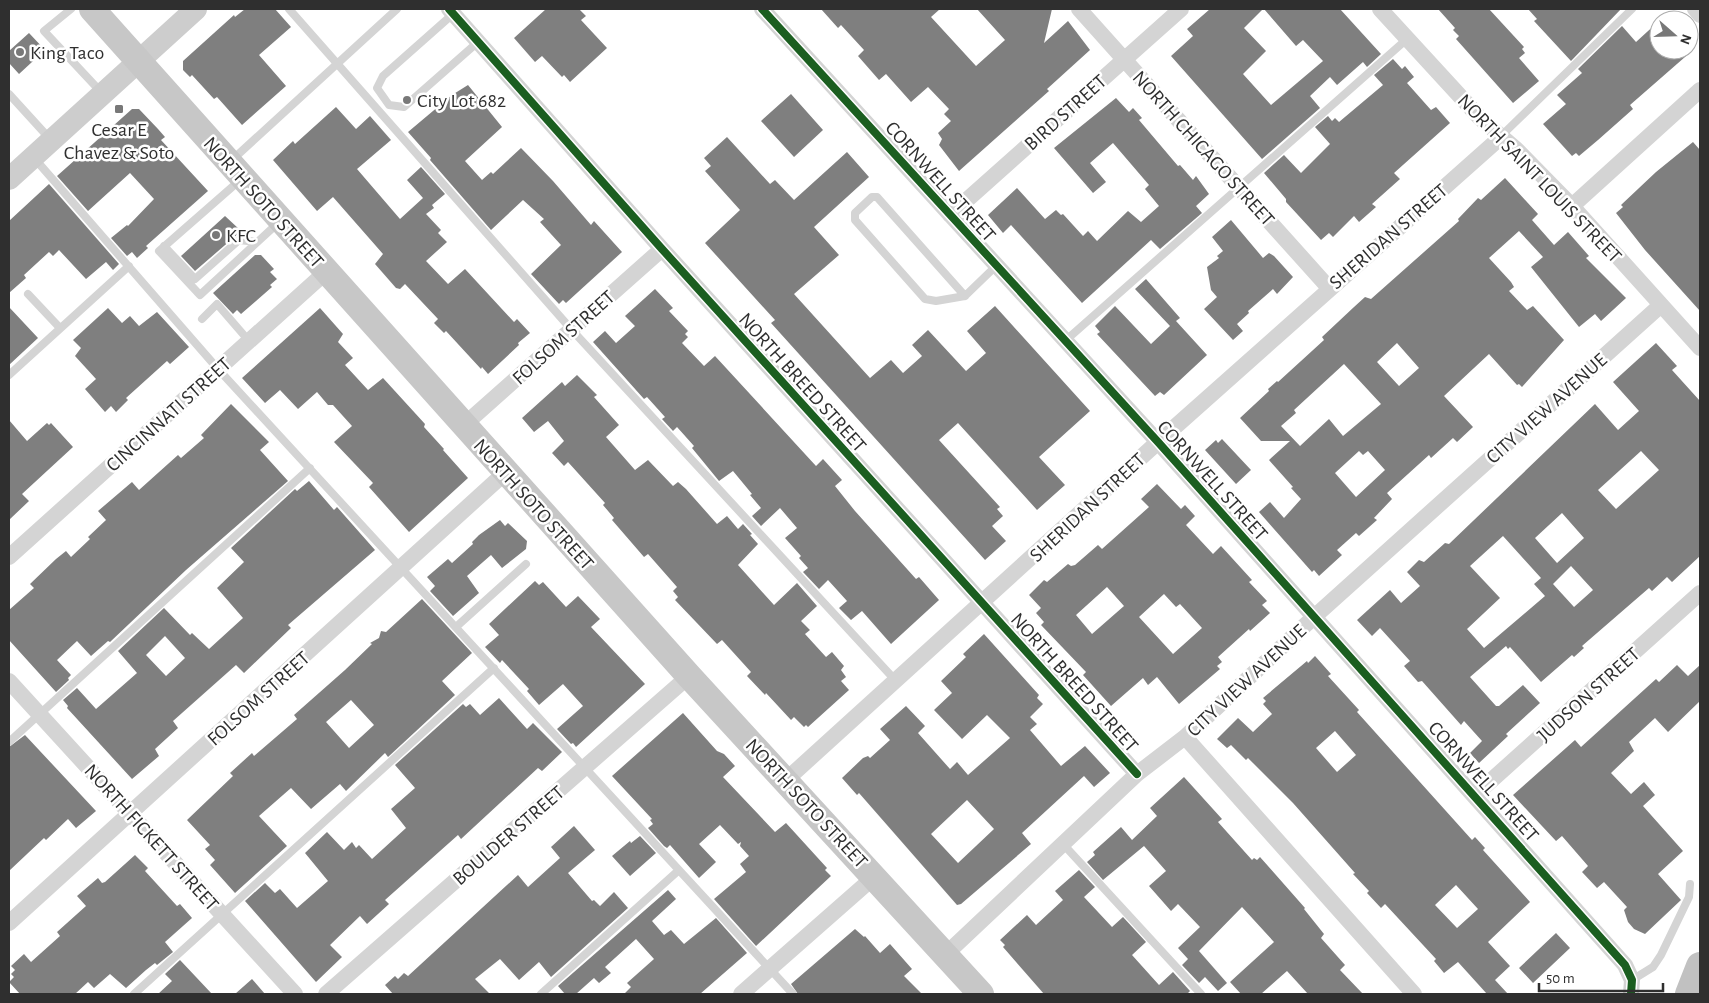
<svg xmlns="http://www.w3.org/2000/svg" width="1709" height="1003" font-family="'Alegreya Sans',sans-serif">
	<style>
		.building { fill: #7f7f7f; fill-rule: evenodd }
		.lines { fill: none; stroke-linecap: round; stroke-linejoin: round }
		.lane { stroke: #d4d4d4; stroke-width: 8 }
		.street { stroke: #d4d4d4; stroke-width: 16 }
		.secondary { stroke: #cdcdcd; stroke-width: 22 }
		.primary { stroke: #c7c7c7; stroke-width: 26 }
		.highway { stroke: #c1c1c1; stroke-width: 28 }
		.cycleway-casing { stroke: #fff; stroke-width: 11 }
		.cycleway { stroke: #1b5e20; stroke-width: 8 }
		.poi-dot { fill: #787878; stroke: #fff; stroke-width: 2 }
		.labels { text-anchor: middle; stroke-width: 5; stroke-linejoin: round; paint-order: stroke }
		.poi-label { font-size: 20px; fill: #2f2f2f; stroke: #fff; text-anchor: start }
		.street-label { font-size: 20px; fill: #2f2f2f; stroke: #fff }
	</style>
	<rect width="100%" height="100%" fill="#fff"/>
	<path class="building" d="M245 9H275L291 27 259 55 286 86 242 125 217 97 214 99 192 75 190 77 183 70V61L234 15 235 17Z
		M546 9H579L586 16 581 20 607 48 570 82 564 75 562 77 542 56 535 62 514 38Z
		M821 9H940L931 17 976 66 1005 40 977 9H1052L1044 43 1068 21 1090 50 1047 89 1049 91 959 171 939 145 942 139 938 133 951 121 944 114 949 109 928 87 911 102 886 74 879 80 858 56 864 50 841 25 838 28Z
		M1210 9H1263L1244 28 1266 51 1243 74 1271 105 1323 61 1303 40 1296 46 1264 9H1340L1381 54 1367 67 1363 62 1337 85 1330 77 1310 96 1320 108 1262 159 1171 56 1193 36 1187 29Z
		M1438 9H1489L1524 47 1522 49 1525 53 1519 58 1539 81 1513 103 1456 39 1459 36 1453 30 1455 28Z
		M1528 9H1621L1571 61 1534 21 1537 19Z
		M1659 21V50H1693L1630 105 1633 109 1598 140 1579 156 1576 153 1572 156 1543 124 1566 104 1557 95 1582 73 1578 69 1622 26 1636 42Z
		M29 33 45 50 19 74 9 63V51Z
		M1393 59 1402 69 1405 66 1414 77 1407 83 1431 110 1436 107 1450 123 1394 173 1400 179 1372 204 1376 207 1359 222 1354 216 1333 237 1329 233 1321 240 1286 202V199L1264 173 1284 155 1301 173 1330 144 1315 127 1328 116 1332 121 1335 118 1339 122 1383 85 1374 75Z
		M468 85 502 127 465 161 482 180 491 172 493 174 521 148 553 181 591 225 594 221 622 252 566 303 563 300 559 304 531 274 561 245 540 222 544 219 523 200 491 230 430 160 431 158 408 132 452 95Z
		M791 94 823 130 794 157 761 121Z
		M1116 98 1129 112 1133 108 1142 118 1139 120 1178 166 1180 165 1193 180 1196 176 1209 194 1196 206 1202 213 1160 249 1151 240 1082 303 1011 225 1003 233 988 215 1017 188 1045 219 1056 210 1061 215 1063 214 1083 236 1088 231 1097 241 1128 211 1141 222 1159 206 1145 189 1149 185 1113 143 1090 163 1106 182 1093 193 1054 148Z
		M336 107 356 129 370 116 391 140 357 169 400 219 423 198 407 180 421 167 445 194 432 205 434 208 426 214 441 230 438 233 447 242 426 261 448 284 465 269 514 322 517 319 530 333 518 343 519 345 488 374 482 367 481 369 446 331 444 333 434 323 438 319 405 284 400 289 396 288 375 264 383 254 333 197 317 211 273 160 293 141 295 144Z
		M132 109H139L158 129 165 137 161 140 208 191 146 246 148 248 137 258 132 252 127 256 111 238 127 225 128 226 154 199 130 173 88 211 57 176Z
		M727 137 770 184 775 180 794 200 847 152 869 177 814 227 839 255 794 294 870 378 891 360 903 373 922 356 912 345 928 330 966 371 986 353 967 331 995 306 1090 411 1039 457 1065 485 1037 510 958 423 939 440 1000 507 997 509 1003 516 992 526 1006 541 985 560 771 323 775 320 705 243 740 210 705 171 711 166 704 158Z
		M1693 142 1700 150V311L1645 250 1616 213 1623 207 1621 205 1656 172Z
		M1505 178 1538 214 1532 220 1554 245 1568 232 1589 256 1586 258 1626 298 1601 321 1595 314 1579 327 1531 267 1543 257 1519 231 1489 258 1511 282 1514 287 1509 291 1527 310 1533 306 1564 340 1522 387 1519 384 1517 385 1489 354 1444 396 1473 427 1457 442 1453 438 1431 458 1429 455 1387 493 1392 499 1374 518 1377 520 1359 536 1356 533 1337 550 1342 555 1319 576 1314 570 1312 572 1259 512 1270 502 1284 518 1301 499 1291 488 1293 487 1269 460 1290 441H1261L1240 418 1269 391 1268 389 1277 381 1278 382 1324 340 1322 337 1354 307 1365 297 1371 299 1459 221 1458 219 1478 198 1481 200ZM1397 343 1419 368 1399 386 1377 362ZM1344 364 1381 404 1343 436 1329 419 1300 446 1281 426 1296 413 1294 410ZM1359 451 1363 455 1368 451 1385 470 1356 497 1335 473Z
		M49 184 119 264 113 270 106 262 86 279 59 250 53 256 49 252 24 275 26 278 9 293V221Z
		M225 216 239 229V233L195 271 181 256Z
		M1231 220 1263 258 1269 253 1274 256 1293 277 1277 294 1273 289 1248 311 1249 313 1237 324 1243 331 1233 340 1204 309 1217 297 1211 290 1207 267 1219 258 1217 256 1223 251 1212 237Z
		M255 255H261L274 269 270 272 277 279 270 285 272 287 241 314 237 310 233 314 213 293Z
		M1146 279 1180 318 1176 321 1207 355 1164 395 1160 392 1155 396 1097 334 1100 332 1095 326 1115 306 1151 344 1170 326 1135 289Z
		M655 289 673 308 669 311 688 331 685 334 688 337 682 343 704 366 715 356 816 466 823 459 842 480 835 486 855 511 916 579 919 577 939 600 891 644 862 611 851 620 839 608 847 601 828 580 819 589 803 572 808 568 799 558 801 556 785 538 797 528 780 508 761 526 752 516 761 508 750 495 752 494 733 471 719 481 692 448 694 446 677 427 673 431 662 419 665 417 647 397 644 399 593 342 605 331 616 343 635 326 625 316Z
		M9 307 38 338 9 365Z
		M108 308 122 323 130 316 139 326 157 312 189 347 170 364 167 361 126 398 128 400 116 412 111 406 105 412 85 389 96 379 75 356 81 348 73 340Z
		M320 308 343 334 338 342 353 358 345 365 368 390 383 378 425 424 424 427 444 449 443 450 468 478 409 532 369 487 373 483 334 442 352 426 333 405H328L317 392 298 409 280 390 265 403 242 378Z
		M1656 343 1677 366 1672 370 1700 401V556L1672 582 1667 577 1652 591 1649 588 1582 646 1584 648 1574 657 1572 655 1541 682 1510 647 1508 649 1506 646 1470 677 1496 706H1499L1523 685 1540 703 1506 734 1508 736 1479 763 1470 753 1482 741 1464 721 1461 725 1422 681 1418 682 1404 666 1410 661 1380 628 1372 636 1357 620 1390 590 1401 603 1420 586 1407 572 1419 560 1424 562 1445 543 1449 544 1595 404 1618 430 1639 411 1613 382ZM1641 451 1659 470 1616 509 1598 490ZM1562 513 1584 538 1557 563 1535 538ZM1503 536 1541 578 1534 584 1545 596 1484 648 1467 629 1500 598 1470 566ZM1571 566 1593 590 1574 607 1553 584Z
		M577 375 597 395 594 397 619 425 606 437 635 470 648 460 673 486 678 482 686 489 717 524 727 516 738 529 743 524 752 534 750 535 758 544 738 565 774 605 797 583 817 606 801 621 810 630 805 634 826 657 832 652 844 666 841 670 846 677 841 681 849 690 808 727 806 725 804 727 794 717 791 720 766 693 765 695 747 676 751 672 722 640 717 644 675 600 678 597 673 591 677 587 648 554 644 557 612 520 614 518 603 505 605 503 568 462 564 466 552 453 564 441 548 421 534 432 522 418 562 382 565 386Z
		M231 404 269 442 260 450 288 481 186 570 110 642 108 641 91 656 77 641 57 660 71 675 68 678 69 680 56 692 9 640V610L34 588 30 584 56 559 66 551 71 557 90 539 88 537 106 520 98 511 132 482 139 490 178 455 181 458 204 438 201 435Z
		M9 420 27 441 47 423 49 425 51 423 73 447 22 494 29 501 9 520Z
		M1222 439 1251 470 1236 484 1205 450 1216 440 1218 443Z
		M309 481 334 510 337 507 375 550 288 625 291 628 244 673 236 665 173 721 178 728 155 749 159 756 132 779 67 708 68 706 63 700 77 688 96 709 137 673 118 651 164 608 190 635 192 633 209 649 243 618 217 588 244 562 231 548 295 489 297 491ZM165 636 185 658 166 676 146 655Z
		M1157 484 1181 509 1185 505 1195 516 1186 525 1213 554 1221 546 1252 580 1249 582 1267 601 1262 605 1270 613 1250 631 1249 629 1218 657 1222 662 1217 666 1220 669 1179 704 1157 677 1148 685 1143 678 1111 706 1083 675 1086 672 1041 625 1044 622 1036 613 1041 608 1029 595 1044 580 1047 582 1068 564 1071 566 1075 565 1098 545 1102 549 1149 507 1141 499ZM1107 587 1124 606 1092 634 1076 615ZM1164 594 1176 607 1180 604 1202 628 1173 654 1139 617Z
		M500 520 505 526 508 523 527 541 526 549 502 568 491 555 467 576 479 593 453 616 430 591 435 586 427 577 448 559 452 563 473 544 472 542 479 535Z
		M535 581 539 585 543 582 566 607 578 596 600 619 591 627 645 684 576 747 573 743 571 744 557 729 583 706 563 684 539 705 527 691 529 689 502 660 500 663 485 647 499 635 489 624Z
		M422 599 472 653 442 681 455 695 388 757 385 753 346 791 340 784 311 809 291 788 259 816 287 846 235 893 210 865 215 860 205 849 210 845 187 820 233 776 230 773 252 753 254 756 297 719 294 715 345 670 372 644 370 643 379 638 381 631 386 632ZM351 700 374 725 349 748 326 722Z
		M984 634 1039 695 1037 698 1043 704 1030 717 1037 724 1030 730 1061 766 1085 746 1110 773 1094 787 1084 776 1022 833 1031 844 961 904 957 905 859 793 857 795 842 778 863 758 868 756 870 758 890 740 880 729 906 706 925 726 918 733 950 769 957 762 968 775 1010 738 987 715 962 739 934 710 952 693 941 681 966 657 963 654ZM967 800 994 829 958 863 931 834Z
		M1315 656 1331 674 1328 676 1359 710 1357 712 1472 840 1475 837 1485 848 1483 850 1530 902 1488 942 1510 966 1495 980 1508 994H1487L1458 962 1444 973 1434 961 1436 959 1385 904 1381 908 1367 893 1369 891 1353 874 1355 873 1293 803 1248 758 1246 760 1231 745 1227 748 1217 739 1238 718 1253 732 1272 714 1263 704 1266 701 1263 698 1307 661 1308 663ZM1335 731 1356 755 1337 772 1316 748ZM1456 885 1478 909 1457 928 1435 905Z
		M1677 665 1688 676 1700 665V701L1668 732 1655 718 1629 742 1634 751 1611 773 1631 794 1644 782 1655 795 1643 806 1683 851 1658 874 1681 900 1645 934 1634 929 1628 922 1624 910 1627 907 1604 882 1597 888 1582 872 1588 866 1562 836 1556 841 1513 795 1575 740 1581 747 1656 679 1659 682Z
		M499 698 527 729 533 723 562 752 542 771 538 768 461 839 458 835 385 900 389 904 367 924 360 916 330 945 342 957 316 982 245 901 265 883 275 893 280 889 297 908 328 881 305 853 327 832 344 850 352 842 356 848 359 845 372 859 406 828 391 809 415 788 395 765 463 704 466 707 470 704 480 715Z
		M683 713 717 751 724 754 735 766 723 777 775 832 786 823 827 868 825 870 831 876 756 946 714 899 746 872 740 864 749 856 740 846 741 842 738 844 720 825 699 844 716 862 699 878 670 845 667 848 664 846 648 828 653 824 650 820 652 819 612 776Z
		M25 735 96 811 76 828 68 819 46 840 44 838 9 871V747Z
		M1184 777 1222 819 1218 822 1252 860 1254 858 1257 860 1260 857 1305 908 1304 909 1324 934 1321 938 1345 965 1340 970 1363 994H1308L1287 971 1261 994H1241L1230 982 1274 942 1242 907 1199 951 1227 983 1218 991 1205 977 1199 983 1182 965 1188 959 1178 948 1200 927 1178 904 1171 911 1149 886 1166 871 1144 846 1103 880 1087 862 1095 855 1093 852 1121 827 1132 840 1157 816 1150 808Z
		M574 826 595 850 568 873 592 901 594 900 600 906 614 892 628 908 551 977 539 962 519 980 500 959 475 979 490 994H393L385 985 395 976 398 979 404 973 408 976 518 875 528 887 560 858 551 847Z
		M640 836 656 853 630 876 612 856 630 841 631 843Z
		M135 855 148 868 145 871 177 906 180 904 192 918 165 942 173 952 157 965 155 963 146 970 126 988 110 974 94 988 88 982 75 994H20L9 982 14 977 11 974 15 970 11 966 24 954 31 962 60 936 57 932 86 906 77 896 98 878 102 883 105 882Z
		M1079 870 1095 887 1084 897 1112 927 1123 917 1146 942 1132 955 1159 985 1173 972 1190 991 1187 994H1044L1003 947 1005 945 1000 940 1027 915 1036 925 1063 900 1055 891Z
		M668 890 676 899 652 921 664 935 671 930 684 944 716 918 747 953 700 994H624L631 987 627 983 654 959 636 939 605 967 611 973 599 983 594 978 576 994H565L558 986Z
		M855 929 864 937 865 936 880 953 890 944 912 969 904 976 922 994H798L791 984Z
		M1556 933 1570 948 1533 983 1519 968Z
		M180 960 212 994H158L172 981 165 974Z
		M252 979 265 994H235Z"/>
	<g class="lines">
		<path class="lane" d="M71 9 44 31 101 92
			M289 9 571 329 896 681
			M453 14 383 76 377 88 389 105 404 107 478 42
			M9 94 50 139
			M1501 136 1632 9
			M35 159 218 369 793 994
			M232 160 397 9
			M239 181 159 251 200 295 278 223
			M164 246 195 279 239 240 257 242
			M28 294 60 328
			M965 296 936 301 925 299 855 220V213L872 197H877L965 296 996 266
			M202 319 217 304 249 341
			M1065 341 1407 39
			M9 375 129 266
			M456 627 526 564
			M9 742 310 468
			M1063 844 1201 994
			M1632 980 1653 967 1661 955 1689 897 1690 884
			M134 994 494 668
			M541 994 679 870"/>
		<path class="street" d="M449 9 662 249 1137 774
			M762 9 1158 442 1625 965 1632 980 1631 994
			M1079 9 1329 288
			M1380 9 1481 119 1516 149 1572 206 1700 348
			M1695 9 1700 15
			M1572 206 1700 90
			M950 215 1181 9
			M464 425 662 249
			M9 557 327 271
			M9 681 295 994
			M1185 737 1414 994
			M786 780 1158 442 1501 137
			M1475 795 1700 593
			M9 923 506 472
			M945 955 1137 774 1185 737 1314 617 1661 305
			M326 994 689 676
			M741 994 874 877"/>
		<path class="secondary" d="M9 179 196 9"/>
		<path class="primary" d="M92 9 689 676 981 994"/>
		<path class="highway" d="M1689 994 1700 966"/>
		<defs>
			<path id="cycleway" d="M449 9 662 249 1137 774
				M762 9 1158 442 1625 965 1632 980 1631 994"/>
		</defs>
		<use href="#cycleway" class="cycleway-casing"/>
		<use href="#cycleway" class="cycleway"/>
	</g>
	<g class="poi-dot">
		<circle cx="20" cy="52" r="5"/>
		<circle cx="407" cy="100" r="5"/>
		<rect x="114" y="104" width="10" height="10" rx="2.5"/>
		<circle cx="216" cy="235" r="5"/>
	</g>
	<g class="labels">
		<g class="poi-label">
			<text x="30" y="59">King Taco</text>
			<text x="417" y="107">City Lot 682</text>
			<text x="119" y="136" text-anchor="middle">Cesar E<tspan x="119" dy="23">Chavez &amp; Soto</tspan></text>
			<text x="226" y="242">KFC</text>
		</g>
		<g class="street-label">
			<text transform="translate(1065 112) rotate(-42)" y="7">BIRD STREET</text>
			<text transform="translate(1204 148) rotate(48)" y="7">NORTH CHICAGO STREET</text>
			<text transform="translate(1540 178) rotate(46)" y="7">NORTH SAINT LOUIS STREET</text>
			<text transform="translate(941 181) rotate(48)" y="7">CORNWELL STREET</text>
			<text transform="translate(264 202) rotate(48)" y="7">NORTH SOTO STREET</text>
			<text transform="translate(1388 236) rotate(-41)" y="7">SHERIDAN STREET</text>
			<text transform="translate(563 337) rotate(-42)" y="7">FOLSOM STREET</text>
			<text transform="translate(803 382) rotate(48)" y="7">NORTH BREED STREET</text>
			<text transform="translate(1546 408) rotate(-42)" y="7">CITY VIEW AVENUE</text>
			<text transform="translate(168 414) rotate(-42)" y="7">CINCINNATI STREET</text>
			<text transform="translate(1213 480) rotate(48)" y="7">CORNWELL STREET</text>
			<text transform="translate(534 504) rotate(48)" y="7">NORTH SOTO STREET</text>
			<text transform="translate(1087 507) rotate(-43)" y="7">SHERIDAN STREET</text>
			<text transform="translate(1246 680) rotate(-43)" y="7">CITY VIEW AVENUE</text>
			<text transform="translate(1075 682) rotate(48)" y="7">NORTH BREED STREET</text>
			<text transform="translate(1588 694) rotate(-42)" y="7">JUDSON STREET</text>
			<text transform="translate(258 698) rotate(-42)" y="7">FOLSOM STREET</text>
			<text transform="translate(1484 781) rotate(48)" y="7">CORNWELL STREET</text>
			<text transform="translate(807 803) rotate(47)" y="7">NORTH SOTO STREET</text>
			<text transform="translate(508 835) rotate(-41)" y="7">BOULDER STREET</text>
			<text transform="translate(152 837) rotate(48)" y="7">NORTH FICKETT STREET</text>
		</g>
	</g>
	<rect width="1709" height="1003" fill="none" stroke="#2f2f2f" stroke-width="20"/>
	<g transform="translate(1674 35) rotate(110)"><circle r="24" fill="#ffffff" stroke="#acacac"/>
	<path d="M0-4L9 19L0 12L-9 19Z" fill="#787878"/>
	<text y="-8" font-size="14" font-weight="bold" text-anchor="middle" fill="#2f2f2f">N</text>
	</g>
	<path d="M1539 983v8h124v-8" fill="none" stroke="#2f2f2f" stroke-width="2.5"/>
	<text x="1546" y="983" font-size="15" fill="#2f2f2f" stroke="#ffffff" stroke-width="4" paint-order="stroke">50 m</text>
</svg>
